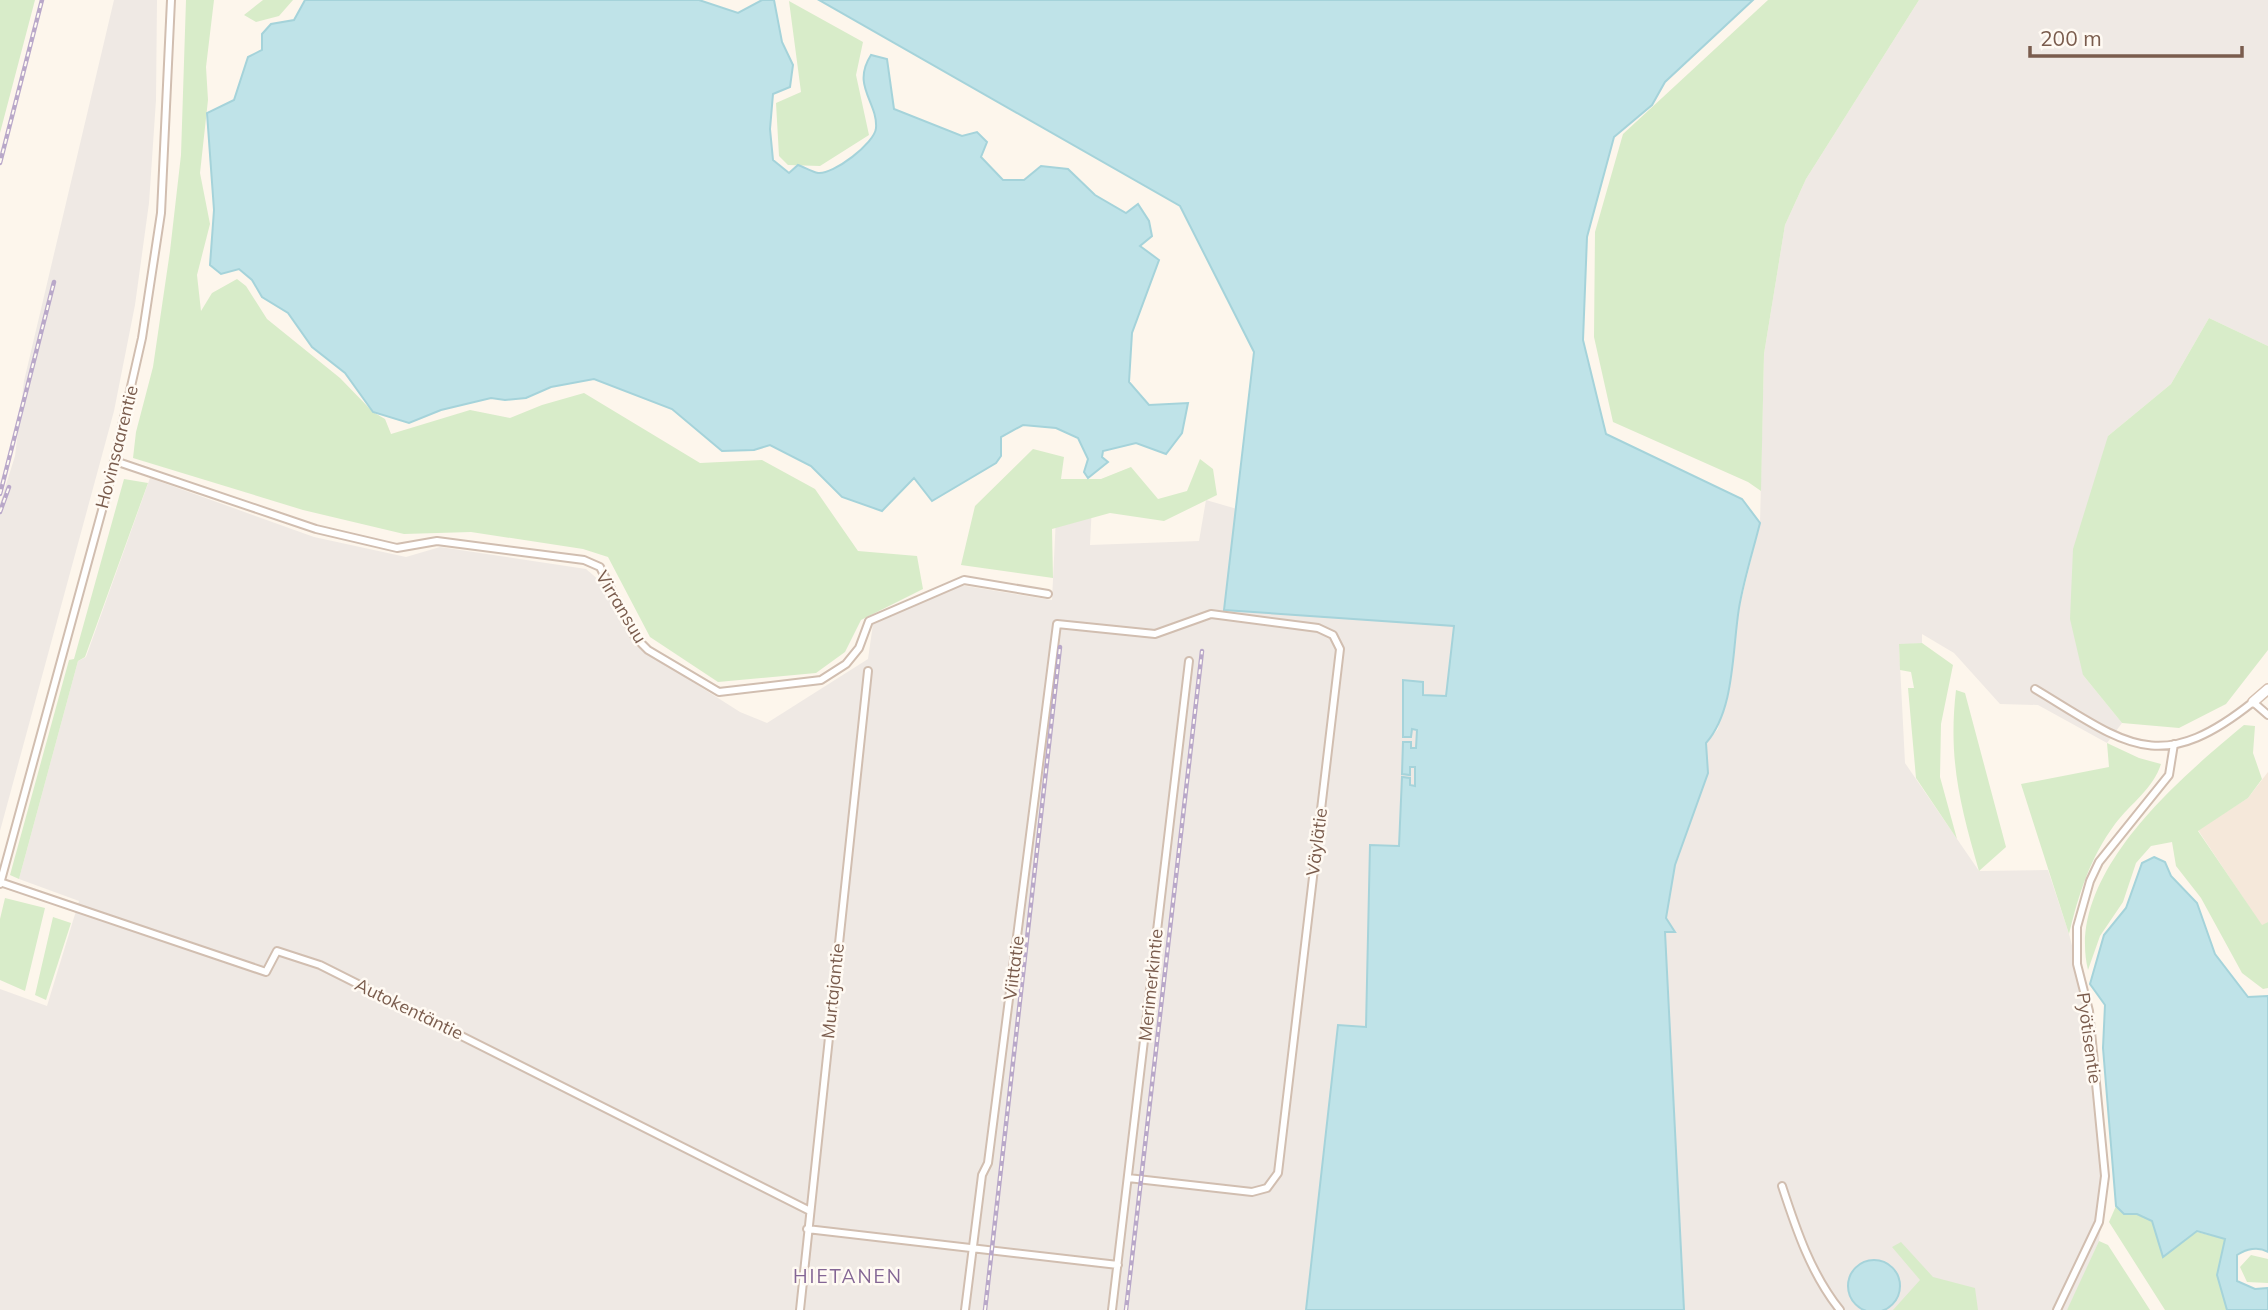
<svg xmlns="http://www.w3.org/2000/svg" width="2268" height="1310" font-family="Mulish,sans-serif">
	<style>
		.residential { fill: #f5e8da }
		.industrial { fill: #efe9e4 }
		.green { fill: #d8ecc9 }
		.water { fill: #bfe3e8; stroke: #a5d3da; stroke-width: 2 }
		.lines { fill: none; stroke-linecap: round; stroke-linejoin: round }
		.street-casing { stroke: #d1beb0; stroke-width: 10 }
		.secondary-casing { stroke: #d6c0b0; stroke-width: 12 }
		.street { stroke: #fff; stroke-width: 6 }
		.secondary { stroke: #fff; stroke-width: 9 }
		.rail-casing { stroke: #b9a8c9; stroke-width: 4.5 }
		.rail { stroke: #fffaf3; stroke-width: 2; stroke-dasharray: 5; stroke-linecap: butt }
		.labels { text-anchor: middle; stroke-width: 5; stroke-linejoin: round; paint-order: stroke }
		.street-label { font-size: 18px; fill: #7a5c4d; stroke: #fffaf3 }
		.neighbourhood-label { font-size: 19px; letter-spacing: 2px; fill: #846695; stroke: #fffaf3 }
	</style>
	<rect width="100%" height="100%" fill="#fdf6ec"/>
	<path class="residential" d="M2268 772V922L2262 926 2198 830 2248 798Z"/>
	<path class="industrial" d="M114 0H157L156 100 149 203 135 305 114 411 0 831V504L15 456 24 381Z
		M1919 0H2268V346L2209 318 2171 384 2108 436 2083 675 2122 723 2107 743 2038 705 2000 704 1954 653 1922 634V643L1899 645 1905 763 1979 871 2048 870 2069 934 2089 1011 2104 1198 2099 1241 2072 1302 2067 1310H1684L1665 931 1674 932 1666 918 1675 865 1708 773 1706 743 1718 729 1729 680 1740 605 1760 523 1764 354 1785 225 1806 179Z
		M150 478 314 537 406 557 440 547 586 569 600 581 633 644 740 712 767 723 868 659 873 624 960 585 1052 600 1057 496 1093 484 1090 545 1199 541 1206 500 1237 509 1224 610 1454 626 1446 696 1423 695V682L1403 680 1412 729H1417L1416 748H1410V767H1415L1414 786 1402 778 1399 846 1370 845 1366 1028 1338 1026 1306 1310H0V989L47 1006 79 901 19 879 78 661 86 657Z"/>
	<path class="green" d="M0 0H35L0 133Z
		M186 0H214L206 67 208 100 200 173 210 224 197 275 201 311 212 293 237 279 246 286 267 319 340 378 373 412 385 419 391 434 470 410 510 418 542 405 584 393 700 463 762 460 815 489 858 551 917 556 923 589 861 620 845 652 816 673 718 682 650 637 608 557 583 549 471 532 404 534 303 510 133 458 136 432 153 367 170 251 181 155Z
		M263 0H293L279 16 256 22 244 15Z
		M1768 0H1919L1806 179 1785 225 1764 354 1761 491 1748 482 1613 422 1594 337 1595 232 1623 134Z
		M789 1 863 42 856 75 869 135 820 166 788 165 779 156 776 103 801 92Z
		M2209 318 2268 346V650L2226 704 2179 728 2122 723 2083 675 2070 619 2073 549 2108 436 2171 384Z
		M1033 449 1064 457 1061 479H1101L1131 467 1158 499 1187 491 1200 459 1213 469 1217 495 1164 521 1110 513 1052 529 1053 578 961 565 975 506Z
		M124 479 148 483 85 657 78 661 19 879 10 875 69 660 74 659Z
		M1922 643 1953 665 1941 724 1940 777 1957 839 1916 778 1908 688H1914L1911 672 1900 670 1899 644Z
		M1956 690 1965 693 2006 847 1979 871C1960 805 1948 759 1956 690Z
		M2244 725 2255 726 2253 753 2262 779 2248 798 2198 831 2262 925 2268 922V988L2263 989 2242 973 2201 898 2176 866 2172 842 2151 846 2136 863 2123 902 2100 936 2088 970C2065 875 2179 779 2244 725Z
		M2107 743 2139 758 2161 764C2153 789 2131 803 2115 824 2090 858 2079 893 2069 934L2021 784 2109 767Z
		M5 898 45 908 25 991 0 980V919Z
		M53 917 71 923 46 1000 35 995Z
		M2116 1206 2152 1221 2225 1239 2217 1275 2227 1310H2165L2109 1222Z
		M2099 1241 2108 1245 2150 1310H2067Z
		M1901 1242 1933 1277 1975 1288 1978 1310H1893L1920 1280 1892 1247Z
		M2251 1255 2268 1259V1283L2247 1282 2240 1267Z"/>
	<path class="water" d="M305 0H699L738 13 762 0H774L782 42 793 65 790 87 773 94 770 129 773 160 789 173 798 165C804 167 812 172 818 173 833 175 875 143 876 128 878 102 851 86 871 55L887 59 894 109 962 136 977 132 987 142 981 157 1003 180H1024L1041 166 1068 169 1095 195 1126 213 1138 204 1149 221 1152 236 1140 246 1159 260 1132 333 1129 382 1149 405 1188 403 1182 433 1166 454 1136 443 1103 451 1102 457 1108 462 1088 478 1084 472 1088 459 1078 438 1056 428 1023 425 1001 437V456L996 463 932 501 914 478 882 511 842 497 811 466 770 445 754 450 722 451 672 409 594 379 551 387 526 398 505 400 491 398 441 410 409 423 373 412 345 373 312 347 288 313 262 297 252 280 239 269 221 274 210 265 214 210 207 113 234 100 248 57 262 50V34L271 24 294 20Z
		M819 0H1753L1665 82 1652 105 1614 137 1587 237 1583 340 1606 434 1742 499 1760 523C1753 551 1744 579 1739 608 1732 651 1735 710 1706 743L1708 773 1675 865 1666 918 1675 932H1665L1684 1310H1306L1338 1025 1366 1027 1370 845 1399 846 1402 777 1410 778V785L1415 786V767H1410V775L1402 774 1403 742H1411V748H1416L1417 730 1412 729 1411 737H1403V680L1423 682V695L1446 696 1454 626 1224 610 1254 352 1180 206Z
		M2154 857 2165 862 2171 876 2197 903 2215 954 2248 997 2268 996V1252C2258 1246 2246 1249 2237 1255V1281L2255 1289 2268 1288V1310H2227L2217 1275 2225 1239 2197 1231 2163 1257 2152 1221 2137 1214H2124L2116 1206 2103 1048 2105 1005 2090 984 2104 935 2126 908 2142 863Z
		M1848 1286a26 26 0 1 1 52 0a26 26 0 1 1-52 0Z"/>
	<g class="lines">
		<defs>
			<path id="street" d="M115 461 316 529 397 548 437 541 584 560 600 567 635 637 648 650 719 692 821 680 846 664 859 648 869 621 964 580 1048 594
				M2035 689C2125 743 2158 778 2253 702L2268 715
				M0 882 266 972 277 951 320 965 810 1211
				M0 884 107 492 142 338 161 213 171 0
				M1782 1186C1796 1229 1811 1274 1840 1310
				M807 1229 1118 1265
				M800 1310 868 671
				M965 1310 982 1175 988 1163 1057 624 1155 634 1211 614 1318 628 1333 635 1340 649 1278 1173 1267 1188 1252 1192 1128 1178
				M1112 1310 1189 661
				M2057 1310 2099 1222 2105 1176 2089 1011 2077 964V927L2090 881 2099 862 2169 775 2174 744"/>
			<path id="secondary" d="M2253 702 2268 689"/>
		</defs>
		<use href="#street" class="street-casing"/>
		<use href="#secondary" class="secondary-casing"/>
		<use href="#street" class="street"/>
		<use href="#secondary" class="secondary"/>
		<defs>
			<path id="rail" d="M0 163 42 0
				M0 494 54 282
				M0 512 9 487
				M985 1310 1060 647
				M1126 1310 1202 651"/>
		</defs>
		<use href="#rail" class="rail-casing"/>
		<use href="#rail" class="rail"/>
	</g>
	<g class="labels">
		<g class="street-label">
			<text transform="translate(117 447) rotate(-76)" y="6">Hovinsaarentie</text>
			<text transform="translate(621 607) rotate(59)" y="6">Virransuu</text>
			<text transform="translate(1317 842) rotate(-83)" y="6">Väylätie</text>
			<text transform="translate(1014 968) rotate(-83)" y="6">Viittatie</text>
			<text transform="translate(1151 985) rotate(-84)" y="6">Merimerkintie</text>
			<text transform="translate(833 991) rotate(-84)" y="6">Murtajantie</text>
			<text transform="translate(409 1009) rotate(26)" y="6">Autokentäntie</text>
			<text transform="translate(2089 1038) rotate(82)" y="6">Pyötisentie</text>
		</g>
		<g class="neighbourhood-label">
			<text x="848" y="1283">HIETANEN</text>
		</g>
	</g>
	<path d="M2030 46v10h212v-10" fill="none" stroke="#7a5c4d" stroke-width="3.5"/>
	<text x="2040" y="46" font-size="21" fill="#7a5c4d" stroke="#fffaf3" stroke-width="5" paint-order="stroke">200 m</text>
</svg>
